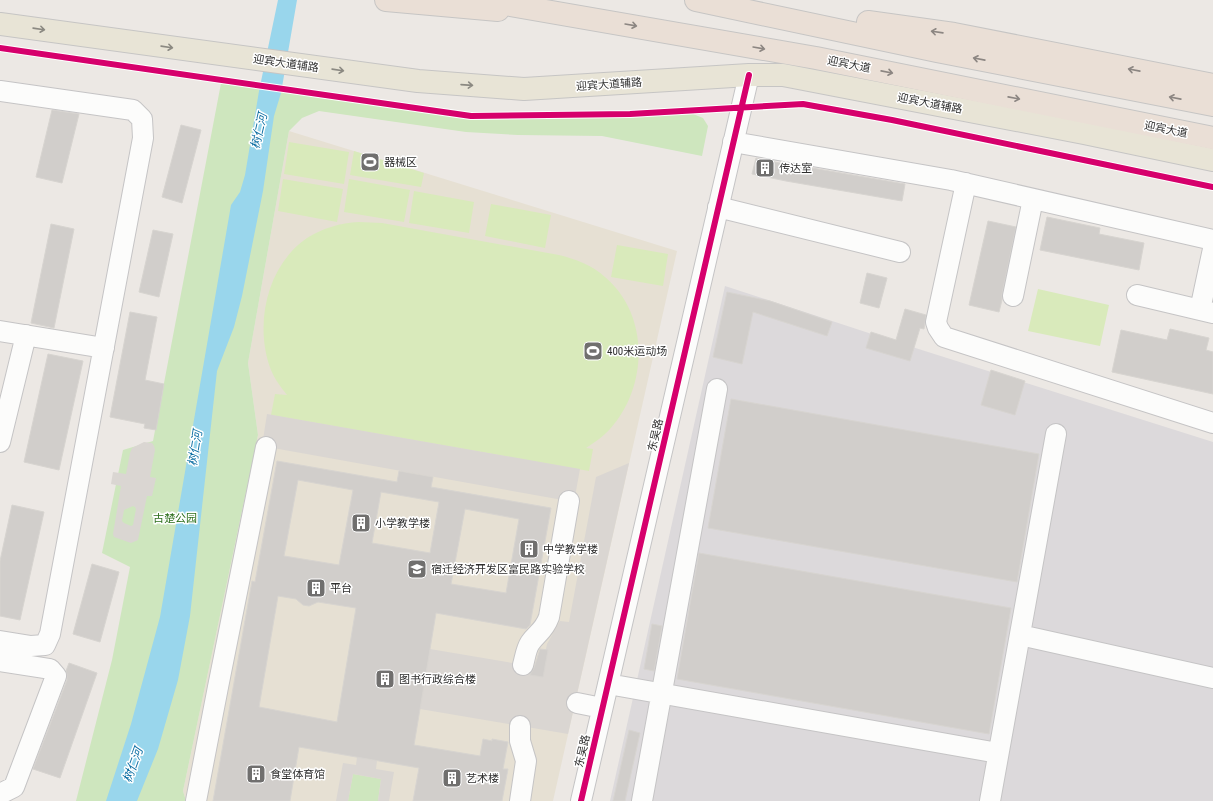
<svg xmlns="http://www.w3.org/2000/svg" width="1213" height="801" font-family="'Roboto Condensed','Noto Sans SC',sans-serif">
	<style>
		.industrial { fill: #dcd9db }
		.education { fill: #e6e0d3 }
		.green { fill: #cee6be }
		.pitch { fill: #d9eabb }
		.plaza { fill: #dad6d2; fill-rule: evenodd }
		.water { fill: #99d6ec }
		.building { fill: #d1cecb; stroke: #d7d4d0; fill-rule: evenodd }
		.lines { fill: none; stroke-linecap: round; stroke-linejoin: round }
		.minor-casing { stroke: #c5c4c5; stroke-width: 22 }
		.major-casing { stroke: #c6c5c4; stroke-width: 24 }
		.highway-casing { stroke: #c6c5c4; stroke-width: 24 }
		.minor { stroke: #fcfcfb; stroke-width: 20 }
		.major { stroke: #e8e4d6; stroke-width: 22 }
		.highway { stroke: #eadfd6; stroke-width: 22 }
		.cycleway-casing { stroke: #fff; stroke-width: 8 }
		.cycleway { stroke: #d6006c; stroke-width: 6 }
		.oneway { stroke: #8c8682 }
		.oneway2 { stroke: #8b8982 }
		.labels { text-anchor: middle; stroke-width: 3; stroke-linejoin: round; paint-order: stroke }
		.street-label { font-size: 11px; fill: #2e2e2e; stroke: #fff }
		.poi-label { font-size: 11px; fill: #2e2e2e; stroke: #fff; text-anchor: start }
		.park-label { font-size: 11px; fill: #2c6e1b; stroke: #fff }
		.water-label { font-size: 12px; font-style: italic; fill: #0d6fa3; stroke: #fff }
	</style>
	<rect width="100%" height="100%" fill="#ece8e4"/>
	<path class="industrial" d="M725 286 887 339 1213 442V801H610Z"/>
	<path class="education" d="M289 131 677 251 553 801H186L183 791 258 435 248 363Z"/>
	<path class="green" d="M222 78 298 89 297 94 460 116 496 118H601L693 114 703 118 708 126 702 156 602 136 518 135 466 132 319 111 302 118 289 131 248 363 258 435 183 791 186 801H76L112 660 130 567 102 553 123 450 153 441Z
		M353 774 381 779 378 801H348Z"/>
	<path class="pitch" d="M289 142 349 152 344 184 284 174Z
		M354 151 424 173 421 187 350 175Z
		M283 179 343 189 337 222 278 211Z
		M349 179 410 190 404 222 344 212Z
		M414 191 474 202 469 233 409 223Z
		M491 204 551 215 545 248 485 236Z
		M359 222 382 223 559 255C575 259 592 265 605 277 650 315 648 387 610 429 604 436 595 442 586 448L593 449 589 471 271 415 275 394 287 395C281 387 275 380 271 370 254 326 266 266 307 238 323 228 340 223 359 222Z
		M617 245 668 254 663 286 611 277Z
		M1038 289 1109 305 1100 346 1028 331Z"/>
	<path class="plaza" d="M267 414 580 469 574 502 262 446Z
		M144 442 152 443 154 446 155 450 150 477 156 478 152 496H147L138 540 131 543 114 537 113 534 121 486 111 484 113 472 126 474 130 453 132 448ZM133 506 135 507 136 509 133 525 131 526 124 523 122 521 124 510Z
		M629 463 568 734 420 709 430 649 542 668 547 644 560 621 569 622 596 477Z
		M357 757 377 761 376 769 394 772 389 801H378L381 779 353 774 348 801H336L343 763 356 765Z"/>
	<path class="water" d="M278 0H297L281 93 274 116 263 191 242 296 234 327 217 371 190 616 178 680 158 749 137 801H106L131 724 160 617 231 205 240 192 245 175 259 91Z"/>
	<path class="building" d="M52 110 79 114 62 183 36 177Z
		M181 125 201 130 182 203 162 197Z
		M756 158 789 165V164L905 184 902 201 786 181 752 174Z
		M1047 217 1100 228 1099 234 1144 243 1139 270 1040 250Z
		M988 221 1016 227 1002 294V300L999 312 969 305Z
		M51 224 74 229 54 328 31 323Z
		M153 230 173 234 159 297 139 292Z
		M867 273 887 278 879 308 860 303Z
		M727 292 770 301 832 322 827 336 753 312 742 364 713 357Z
		M905 309 926 315 924 329 920 328 910 361 866 348 871 332 896 340Z
		M130 312 157 317 145 380 164 384 156 430 144 428 145 424 110 417Z
		M1170 329 1209 338 1206 350 1213 352V394L1112 372 1121 330 1167 340Z
		M48 354 83 361 59 470 24 462Z
		M991 370 1025 381 1015 415 981 405Z
		M731 399 1039 454 1017 582 708 528Z
		M277 461 397 482 399 471 433 477 431 487 551 508 530 625 526 629 436 613 414 745 480 756 483 739 492 741V739L508 742 503 769H508L502 801H413L419 768 299 747 290 801H213L252 581 255 582ZM298 480 353 490 339 565 284 556ZM381 492 439 502 430 553 372 543ZM465 509 519 519 506 593 451 584ZM278 596 296 599 303 605 309 606 318 602 356 608 337 722 259 707Z
		M12 505 44 512 20 620 0 616V561Z
		M699 553 1011 608 989 734 677 679Z
		M92 564 119 572 100 642 73 634Z
		M652 624 662 626 654 671 644 669Z
		M540 649 548 650 543 677 530 675 534 668Z
		M69 663 97 673 60 778 33 769 67 680V674L66 671Z
		M629 730 640 733 625 801H613Z"/>
	<g class="lines">
		<defs>
			<path id="minor" d="M0 91 133 110 142 119 143 138 50 634 45 645 31 646 0 641
				M733 142 951 180 1213 240
				M966 183 936 322 938 328 944 337 1213 423
				M718 207 900 252
				M1137 295 1213 313
				M1013 296 1033 199
				M1200 310 1213 249
				M0 331 104 348
				M0 442 26 335
				M1020 635 1213 678
				M0 661 50 669 56 676 14 787 0 794
				M523 665C525 658 526 649 530 643 537 633 544 631 549 617L569 501
				M608 684 998 753
				M577 703 602 708
				M196 801 218 687 266 447
				M520 801 526 761 520 741V726
				M581 801 749 75
				M642 801 717 389
				M990 801 1056 434"/>
			<path id="major" d="M0 24 418 81 524 89 749 75H783L1084 133 1213 160"/>
			<path id="highway" d="M386 0 498 10
				M482 0 816 58 1213 138
				M696 0 937 51 1213 105
				M868 22 954 34 1213 85"/>
		</defs>
		<use href="#minor" class="minor-casing"/>
		<use href="#major" class="major-casing"/>
		<use href="#highway" class="highway-casing"/>
		<use href="#minor" class="minor"/>
		<use href="#major" class="major"/>
		<use href="#highway" class="highway"/>
		<defs>
			<path id="cycleway" d="M0 48 471 116 630 114 803 104 892 120 1213 187
				M581 801 749 75"/>
		</defs>
		<use href="#cycleway" class="cycleway-casing"/>
		<use href="#cycleway" class="cycleway"/>
	</g>
	<defs><path id="oneway-shaft" d="M-6 0H5M1.5-3L5.5 0L1.5 3" fill="none" stroke-width="1.6" stroke-linecap="round" stroke-linejoin="round"/></defs>
	<g class="oneway">
		<use href="#oneway-shaft" transform="translate(631 25) rotate(10)"/>
		<use href="#oneway-shaft" transform="translate(937 32) rotate(-172)"/>
		<use href="#oneway-shaft" transform="translate(759 48) rotate(10)"/>
		<use href="#oneway-shaft" transform="translate(979 59) rotate(-169)"/>
		<use href="#oneway-shaft" transform="translate(1134 70) rotate(-169)"/>
		<use href="#oneway-shaft" transform="translate(887 72) rotate(11)"/>
		<use href="#oneway-shaft" transform="translate(1014 98) rotate(11)"/>
		<use href="#oneway-shaft" transform="translate(1175 98) rotate(-169)"/>
	</g>
	<g class="oneway2">
		<use href="#oneway-shaft" transform="translate(39 29) rotate(8)"/>
		<use href="#oneway-shaft" transform="translate(167 47) rotate(8)"/>
		<use href="#oneway-shaft" transform="translate(338 70) rotate(8)"/>
		<use href="#oneway-shaft" transform="translate(467 85) rotate(4)"/>
	</g>
	<defs>
		<symbol id="stadium-square" viewBox="-11 -11 22 22"><rect x="-9" y="-9" width="18" height="18" rx="4" fill="#706f6e" stroke="#fff"/><path d="M0-5a6.5 5 0 1 0 0 10a6.5 5 0 1 0 0-10ZM-3.5-1.8h7v3.6h-7Z" fill="#fff"/></symbol>
		<symbol id="building-square" viewBox="-11 -11 22 22"><rect x="-9" y="-9" width="18" height="18" rx="4" fill="#706f6e" stroke="#fff"/><path d="M-4-6H4V6H1V3H-1V6H-4ZM-2.5-4.3h1.7v1.8h-1.7ZM.8-4.3h1.7v1.8H.8ZM-2.5-1h1.7V.8h-1.7ZM.8-1h1.7V.8H.8Z" fill="#fff"/></symbol>
		<symbol id="school-square" viewBox="-11 -11 22 22"><rect x="-9" y="-9" width="18" height="18" rx="4" fill="#706f6e" stroke="#fff"/><path d="M0-5L7-2L0 1L-7-2ZM-4 1L0 2.5L4 1V4Q0 6-4 4Z" fill="#fff"/></symbol>
	</defs>
	<g fill-rule="evenodd">
		<use href="#stadium-square" x="359" y="151" width="22" height="22"/>
		<use href="#building-square" x="754" y="157" width="22" height="22"/>
		<use href="#stadium-square" x="582" y="340" width="22" height="22"/>
		<use href="#building-square" x="350" y="512" width="22" height="22"/>
		<use href="#building-square" x="518" y="538" width="22" height="22"/>
		<use href="#school-square" x="406" y="558" width="22" height="22"/>
		<use href="#building-square" x="305" y="577" width="22" height="22"/>
		<use href="#building-square" x="374" y="668" width="22" height="22"/>
		<use href="#building-square" x="245" y="763" width="22" height="22"/>
		<use href="#building-square" x="441" y="767" width="22" height="22"/>
	</g>
	<g class="labels">
		<g class="street-label">
			<text transform="translate(286 63) rotate(8)" y="4">迎宾大道辅路</text>
			<text transform="translate(849 64) rotate(11)" y="4">迎宾大道</text>
			<text transform="translate(609 84) rotate(-4)" y="4">迎宾大道辅路</text>
			<text transform="translate(930 103) rotate(11)" y="4">迎宾大道辅路</text>
			<text transform="translate(1166 129) rotate(11)" y="4">迎宾大道</text>
			<text transform="translate(655 435) rotate(-77)" y="4">东吴路</text>
			<text transform="translate(582 751) rotate(-77)" y="4">东吴路</text>
		</g>
		<g class="poi-label">
			<text x="384" y="166">器械区</text>
			<text x="779" y="172">传达室</text>
			<text x="607" y="355">400米运动场</text>
			<text x="375" y="527">小学教学楼</text>
			<text x="543" y="553">中学教学楼</text>
			<text x="431" y="573">宿迁经济开发区富民路实验学校</text>
			<text x="330" y="592">平台</text>
			<text x="399" y="683">图书行政综合楼</text>
			<text x="270" y="778">食堂体育馆</text>
			<text x="466" y="782">艺术楼</text>
		</g>
		<g class="park-label">
			<text x="175" y="522">古楚公园</text>
		</g>
		<g class="water-label">
			<text transform="translate(259 131) rotate(-77)" y="4">树仁河</text>
			<text transform="translate(195 448) rotate(-81)" y="4">树仁河</text>
			<text transform="translate(133 765) rotate(-70)" y="4">树仁河</text>
		</g>
	</g>
</svg>
